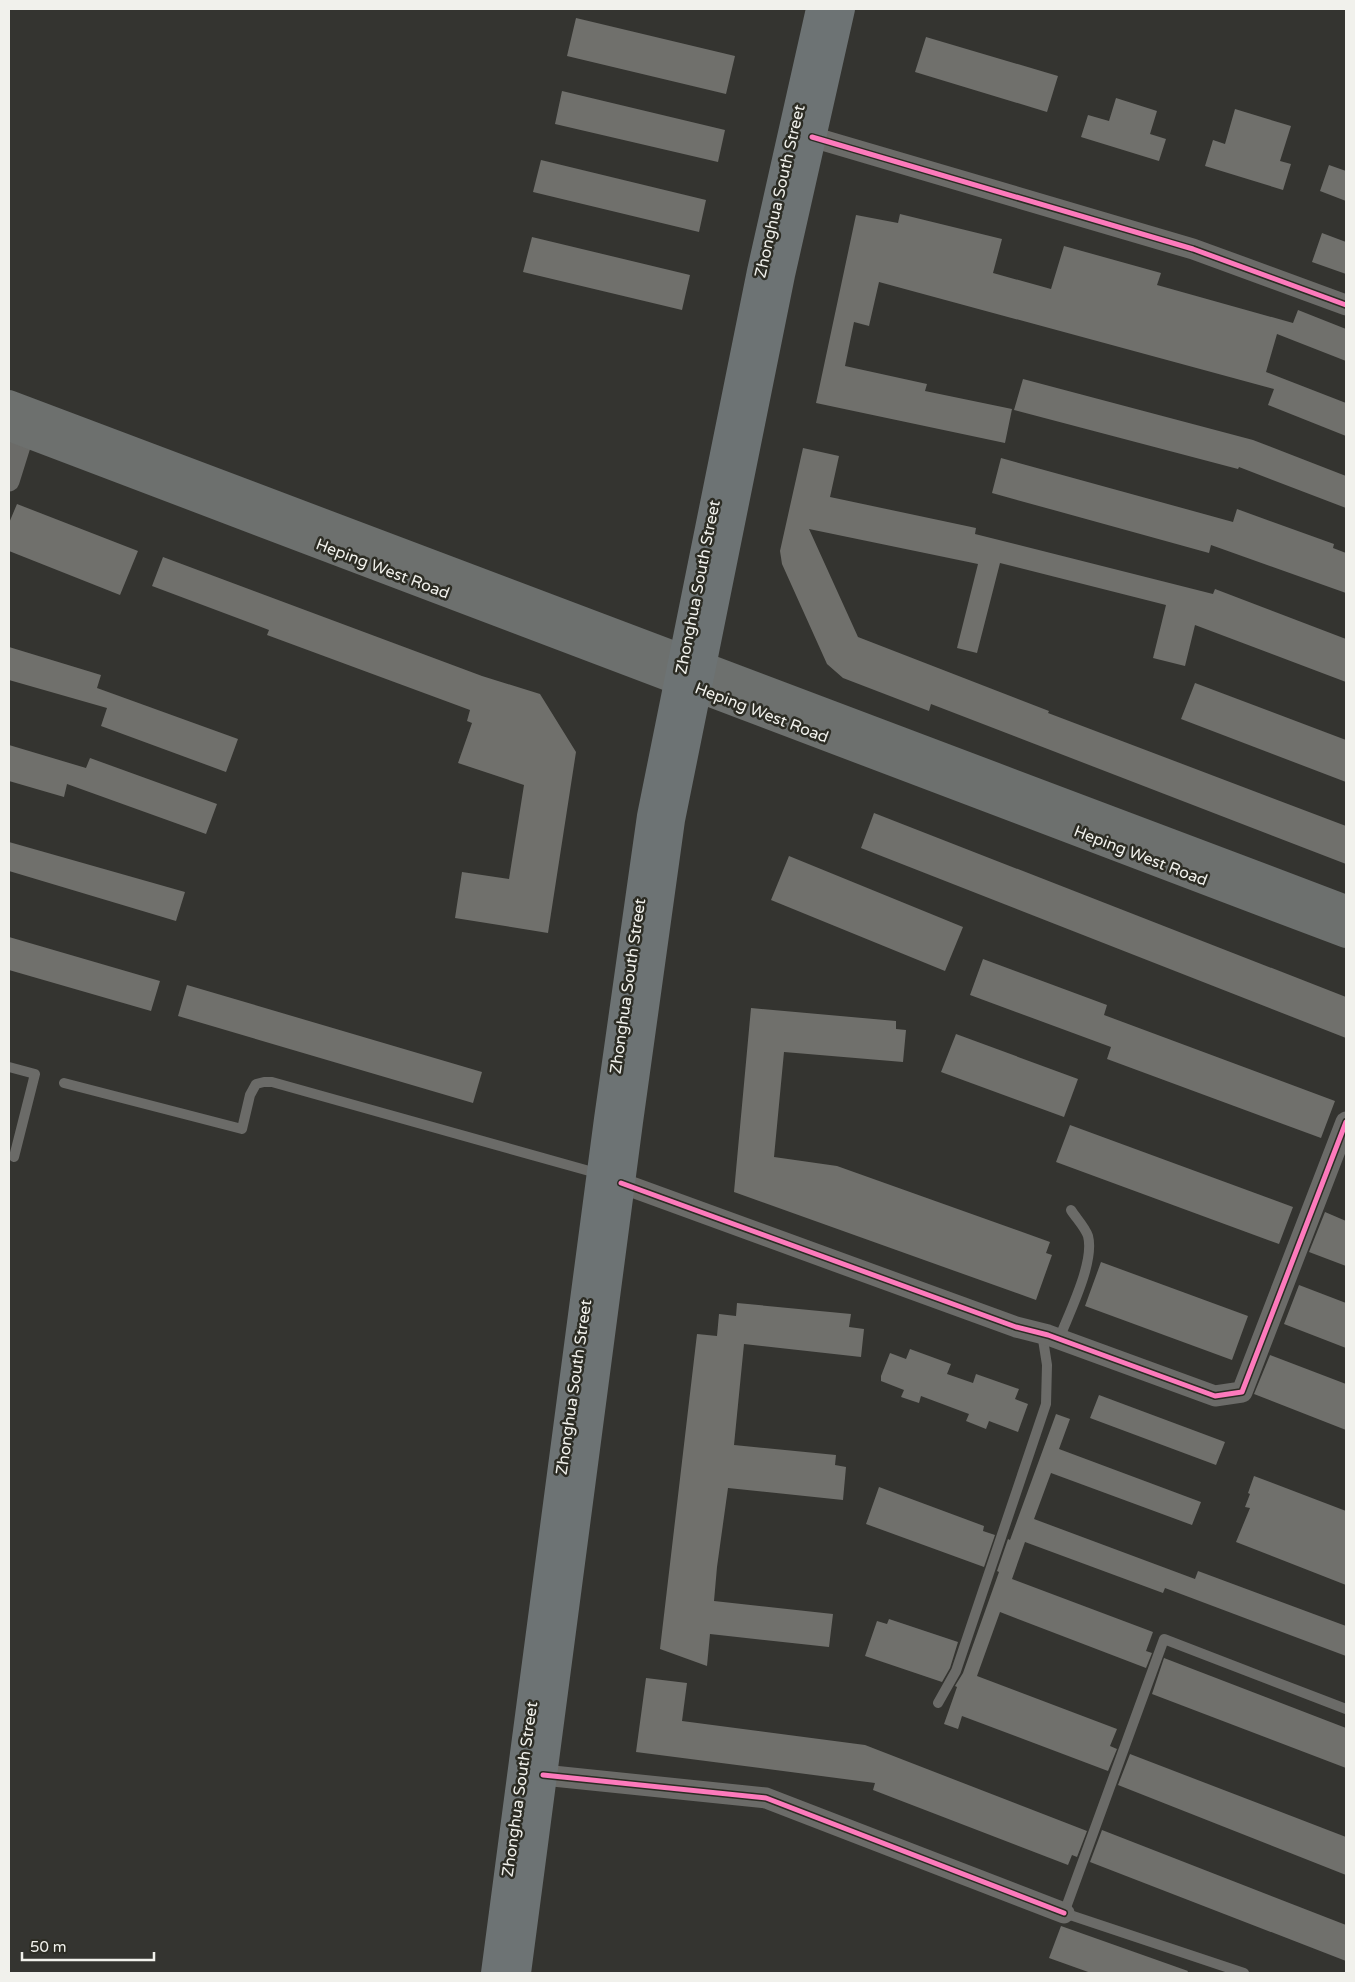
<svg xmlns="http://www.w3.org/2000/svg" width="1355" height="1982" font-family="'Varela Round',sans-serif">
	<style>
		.building { fill: #70706c }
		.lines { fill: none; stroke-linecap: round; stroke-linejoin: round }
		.service { stroke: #6b6b68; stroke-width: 10 }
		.minor { stroke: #6b6b68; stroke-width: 21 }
		.secondary { stroke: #6d706e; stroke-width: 28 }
		.primary { stroke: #6d7374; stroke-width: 28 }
		.cycleway-casing { stroke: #2c2c24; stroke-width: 8 }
		.cycleway { stroke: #fd7abc; stroke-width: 5 }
		.labels { text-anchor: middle; stroke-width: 5; stroke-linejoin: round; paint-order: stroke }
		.street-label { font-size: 16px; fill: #f1f1ec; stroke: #2c2c24 }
	</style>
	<rect width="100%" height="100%" fill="#343430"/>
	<path class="building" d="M576 18 735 56 726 94 567 56Z
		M926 37 1058 76 1047 112 915 72Z
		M562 91 725 130 718 162 555 124Z
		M1116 98 1157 111 1150 134 1166 139 1159 161 1081 137 1088 115 1109 121Z
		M1235 109 1291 126 1280 161 1291 164 1283 190 1205 166 1213 140 1225 144Z
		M541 160 706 200 699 232 533 192Z
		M1329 165 1346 171V201L1320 191Z
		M900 214 1002 239 993 273 1051 289 1064 246 1161 273 1157 285 1293 323 1298 310 1346 329V361L1277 334 1266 372 1346 403V436L1268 405 1274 389 879 282 869 326 854 322 845 366 927 384 925 391 1012 409 1005 443 816 403 856 215 898 223Z
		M1322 233 1346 242V274L1312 262Z
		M532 237 690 275 682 310 523 272Z
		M1023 379 1253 440 1346 476V508L1239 467 1238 469 1014 410Z
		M803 448 839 456 830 497 976 528 975 534 1213 594 1215 589 1346 639V682L1195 625 1185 666 1153 658 1166 605 1000 563 977 653 957 648 978 564 809 529 858 637 1049 711 1048 713 1346 826V864L931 704 929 711 843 678 827 664 782 564 780 551Z
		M1001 458 1233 522 1237 509 1334 544 1333 548 1346 553V593L1211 545 1209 553 992 493Z
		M17 504 138 551 120 595 9 551V523Z
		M163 557 482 676 540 694 576 752 548 933 455 918 462 872 509 879 524 785 458 763 472 723 467 721 470 710 267 635 269 630 152 586Z
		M9 647 101 675 97 688 238 739 226 772 101 726 107 708 9 680Z
		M1195 683 1346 740V782L1181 719Z
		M9 745 86 768 90 758 217 804 206 834 67 784 64 797 9 781Z
		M874 813 1346 997V1038L861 848Z
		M9 842 185 892 176 921 9 871Z
		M789 856 963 927 945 971 771 900Z
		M9 937 160 981 151 1011 9 970Z
		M983 959 1107 1005 1104 1015 1335 1101 1321 1138 1107 1059 1111 1047 970 995Z
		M187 985 482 1072 473 1103 178 1016Z
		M751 1008 896 1021V1029L906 1030 903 1062 784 1052 774 1157 837 1166 1050 1242 1046 1253 1052 1255 1036 1300 734 1192Z
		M956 1034 1078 1079 1064 1117 941 1072Z
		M1070 1125 1293 1207 1279 1244 1056 1162Z
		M1325 1212 1346 1221V1266L1309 1252Z
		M1101 1262 1248 1316 1232 1360 1085 1306Z
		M1299 1285 1346 1303V1348L1284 1324Z
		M737 1303 851 1314 849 1327 864 1329 861 1357 744 1344 734 1445 836 1455 835 1465 846 1467 843 1500 728 1488 717 1567 714 1601 833 1614 829 1647 710 1634 707 1666 660 1649 697 1334 717 1336 719 1314 736 1316Z
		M910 1349 951 1364 947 1374 973 1383 976 1374 1019 1389 1015 1399 1028 1404 1018 1432 989 1421 986 1429 966 1421 969 1414 921 1396 919 1403 901 1397 904 1390 881 1381V1376L890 1353 906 1359Z
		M1270 1355 1346 1384V1430L1254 1394Z
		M1099 1395 1225 1442 1216 1465 1090 1418Z
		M1056 1414 1070 1419 1059 1449 1201 1502 1192 1525 1051 1473 1034 1519 1195 1579 1198 1571 1346 1626V1656L1165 1588 1163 1593 1025 1542 1012 1579 1153 1632 1146 1651 1152 1653 1146 1668 1000 1612 977 1676 1117 1729 1110 1746 1117 1749 1108 1771 962 1716 958 1729 944 1724 957 1687 955 1686 963 1673 999 1572 997 1571 1008 1539 1010 1540Z
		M1254 1476 1346 1511V1585L1236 1542 1250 1508 1245 1507 1250 1494 1248 1493Z
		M879 1487 984 1526 983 1531 995 1535 984 1567 866 1524Z
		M889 1619 958 1642 950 1668 942 1682 865 1656 877 1621 887 1624Z
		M1164 1658 1346 1728V1768L1152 1694Z
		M646 1678 687 1683 682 1721 865 1745 1087 1831 1077 1857 1072 1855 1068 1865 873 1790 875 1783 636 1752Z
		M1130 1754 1346 1837V1875L1118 1785Z
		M1102 1830 1346 1925V1961L1090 1862Z
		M1061 1926 1188 1971 1187 1973H1091L1049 1958Z"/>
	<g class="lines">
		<path class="service" d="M9 1067 35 1074 14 1157
			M64 1083 242 1129 250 1095 256 1084 264 1082H272L600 1174
			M1059 1339C1069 1313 1095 1262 1088 1236 1085 1227 1076 1218 1071 1210
			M938 1703 956 1671 1046 1404 1047 1365 1042 1333
			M1244 1973 1064 1913 1164 1639 1346 1709"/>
		<path class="minor" d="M812 137 1193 249 1346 305
			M9 481 24 433
			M621 1183 1016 1327 1048 1335 1215 1396 1242 1392 1346 1122
			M543 1775 766 1798 1064 1913"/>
		<path class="secondary" d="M9 404 1346 909
			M9 427 1346 934"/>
		<path class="primary" d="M495 1973 608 1119 651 816 761 271 820 9
			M517 1973 629 1122 671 820 781 275 841 9"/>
		<defs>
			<path id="cycleway" d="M812 137 1193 249 1346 305
				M621 1183 1016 1327 1048 1335 1215 1396 1242 1392 1346 1122
				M543 1775 766 1798 1064 1913"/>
		</defs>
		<use href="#cycleway" class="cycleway-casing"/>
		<use href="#cycleway" class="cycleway"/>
	</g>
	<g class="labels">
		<g class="street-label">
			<text transform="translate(779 191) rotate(-77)" y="6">Zhonghua South Street</text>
			<text transform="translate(383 568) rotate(21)" y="6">Heping West Road</text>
			<text transform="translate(697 587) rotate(-79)" y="6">Zhonghua South Street</text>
			<text transform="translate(762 712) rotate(21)" y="6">Heping West Road</text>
			<text transform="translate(1141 855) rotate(21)" y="6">Heping West Road</text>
			<text transform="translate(627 986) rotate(-82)" y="6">Zhonghua South Street</text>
			<text transform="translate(573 1387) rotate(-82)" y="6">Zhonghua South Street</text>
			<text transform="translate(519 1789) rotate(-82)" y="6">Zhonghua South Street</text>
		</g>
	</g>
	<rect width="1355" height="1982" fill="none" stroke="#f1f1ec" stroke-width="20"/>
	<path d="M22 1952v8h132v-8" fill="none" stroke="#f1f1ec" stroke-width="2.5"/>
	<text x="30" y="1952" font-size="15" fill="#f1f1ec" stroke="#2c2c24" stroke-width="4" paint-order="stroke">50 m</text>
</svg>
